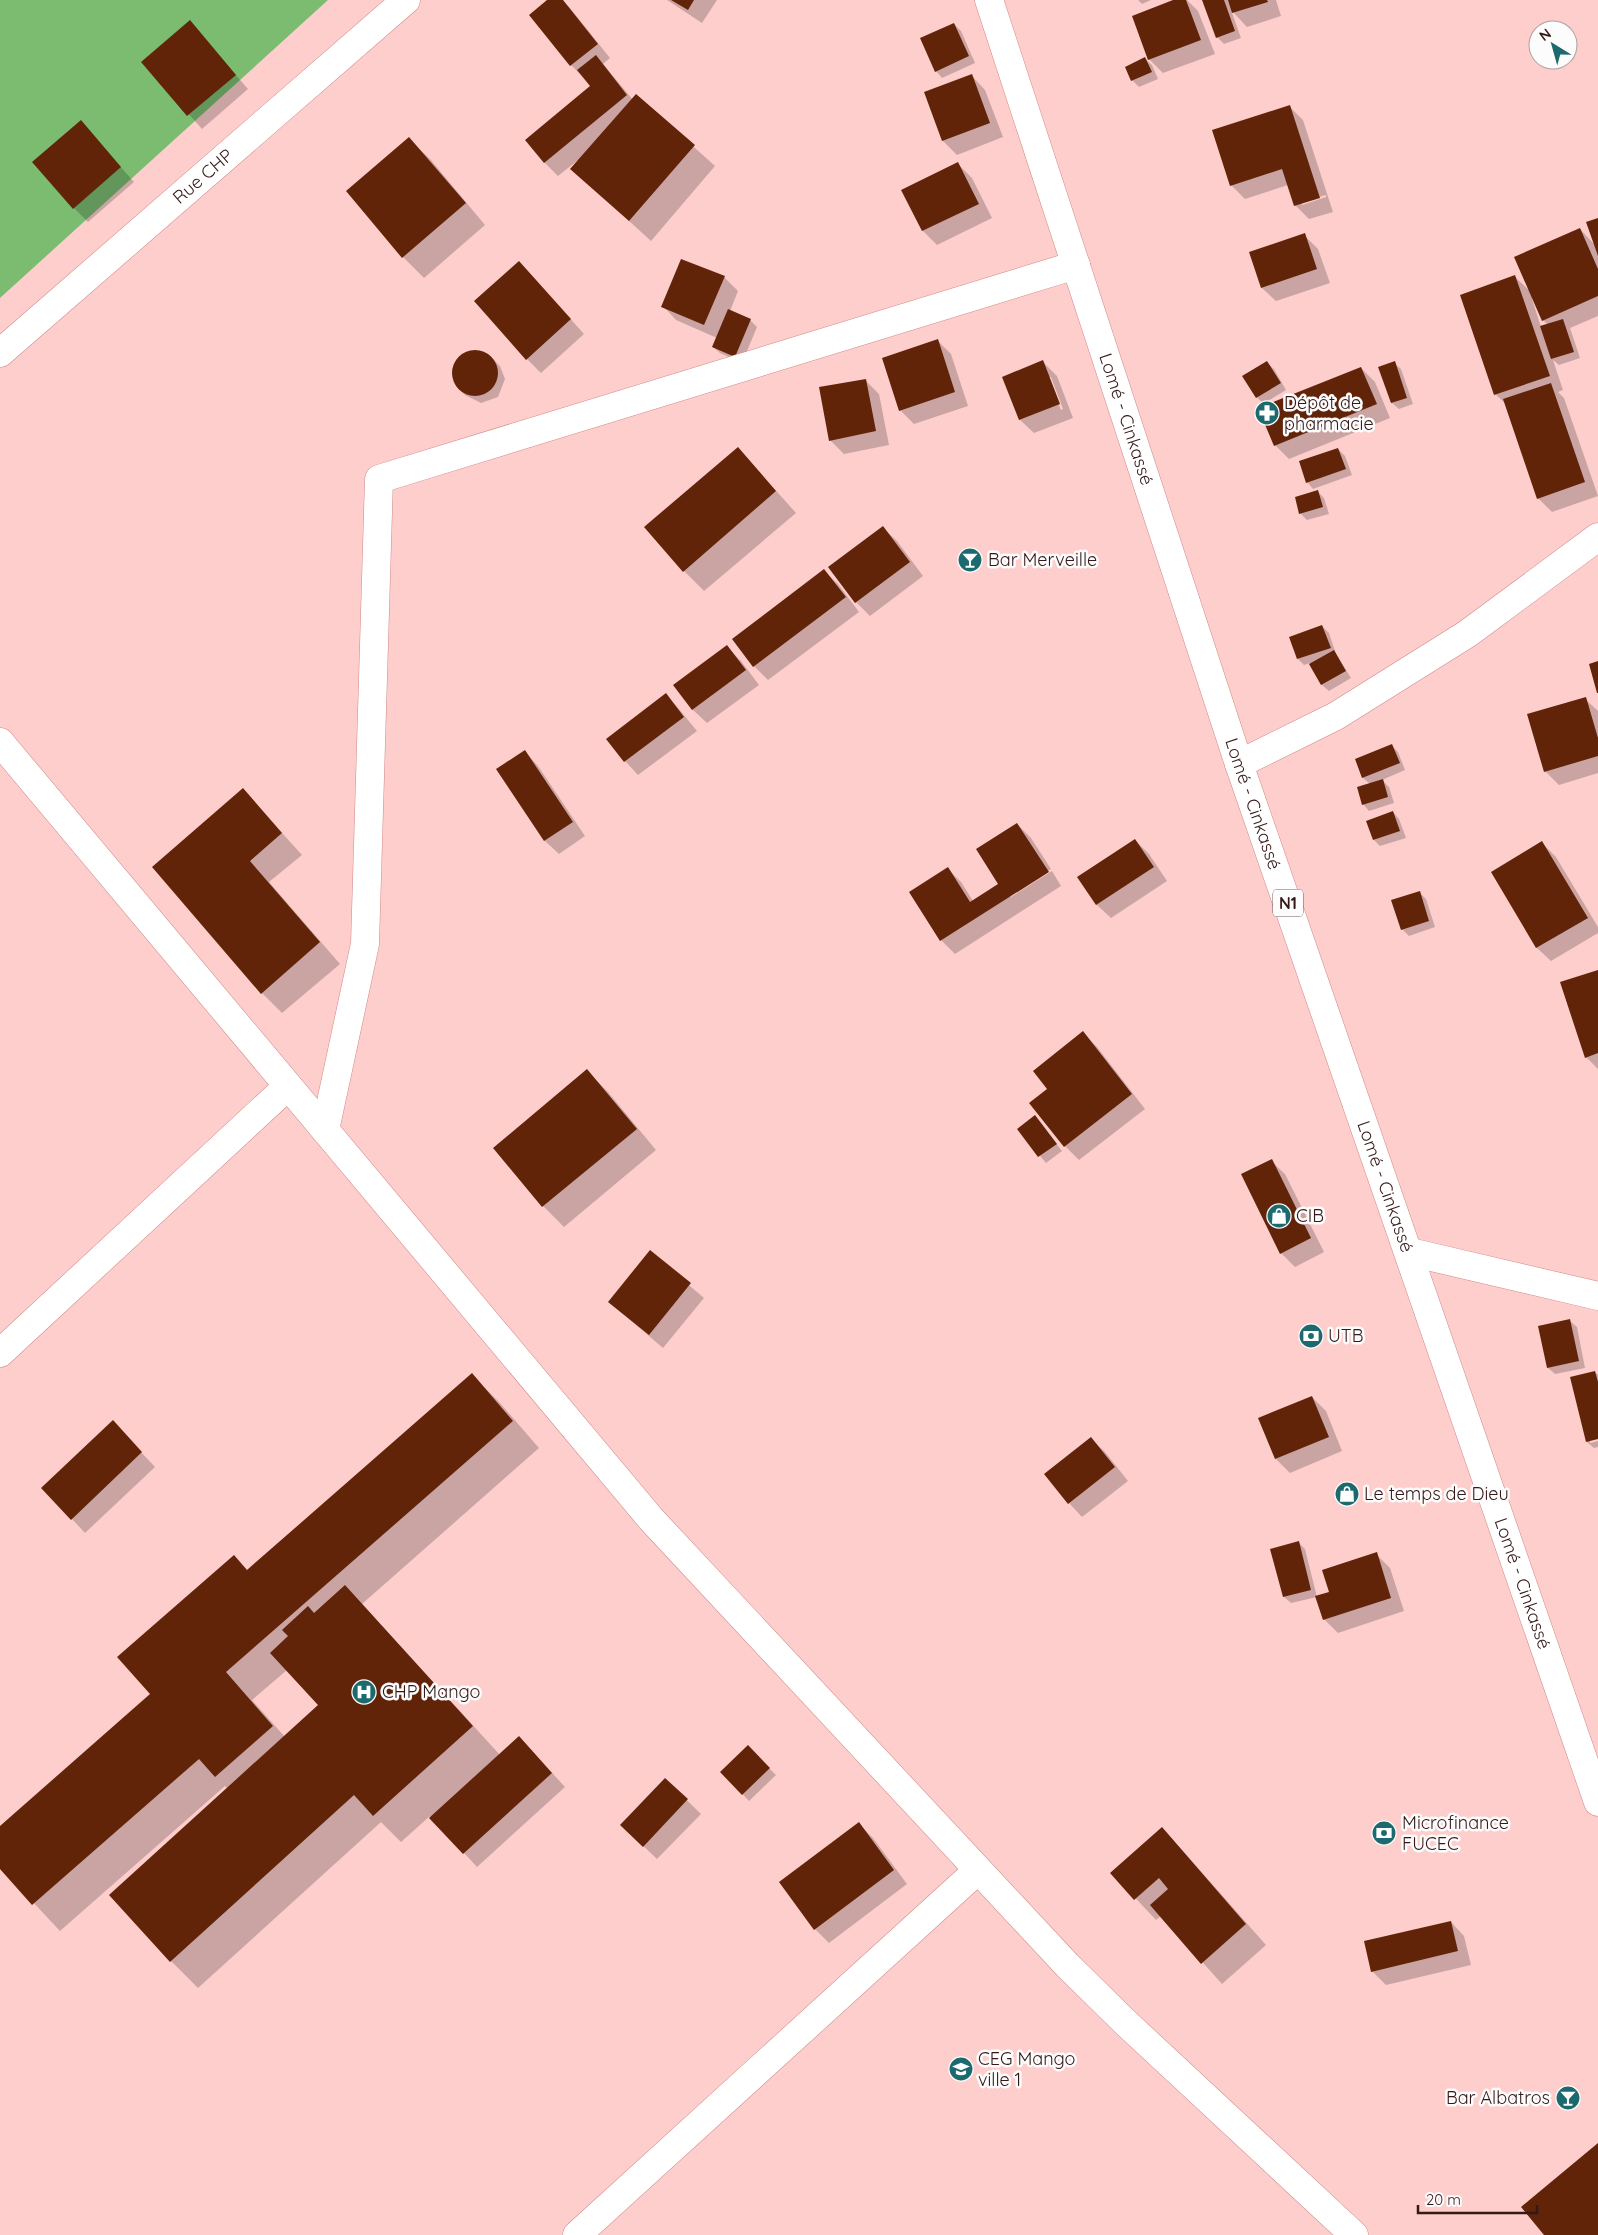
<svg xmlns="http://www.w3.org/2000/svg" width="1598" height="2235" font-family="Quicksand,sans-serif">
	<style>
		.green { fill: #7bbc71 }
		.shadow { fill: #0003; fill-rule: evenodd }
		.building { fill: #612409 }
		.lines { fill: none; stroke-linecap: round; stroke-linejoin: round }
		.minor-casing { stroke: #d08886; stroke-width: 29 }
		.highway-casing { stroke: #d08886; stroke-width: 29 }
		.minor { stroke: #fff; stroke-width: 28 }
		.highway { stroke: #fff; stroke-width: 28 }
		.labels { text-anchor: middle; stroke-width: 5; stroke-linejoin: round; paint-order: stroke }
		.shield { fill: #fcfcfc; stroke: #715d5d; stroke-width: 1 }
		.shield-label { font-size: 16px; font-weight: bold; fill: #351919 }
		.street-label { font-size: 18px; fill: #351919; stroke: #fcfcfc }
		.poi-label { font-size: 18px; fill: #351919; stroke: #fcfcfc; text-anchor: start }
	</style>
	<rect width="100%" height="100%" fill="#fdcecc"/>
	<path class="green" d="M0 0H328L0 298Z"/>
	<path class="shadow" d="M549 0H562L570 8 610 58 603 64 633 100 636 95 715 166 651 241 572 169 578 160 558 176 544 162 592 86 571 65Z
		M667 0H717L702 23Z
		M1138 0H1151L1142 4Z
		M1177 0H1187L1198 11 1215 54 1163 73 1149 59Z
		M1203 0H1276L1281 16 1247 27 1231 10 1241 38 1224 44 1217 37Z
		M190 22 248 89 202 129 143 62Z
		M954 24 961 31 975 63 942 78 936 71Z
		M1145 59 1152 65 1158 79 1139 87 1132 80Z
		M972 76 985 90 1003 137 957 155 943 141 926 93Z
		M1289 106 1303 120 1333 212 1309 219 1295 205 1288 185 1245 199 1231 185ZM1326 195V197L1302 205V202Z
		M81 122 134 182 88 222 74 208Z
		M409 139 430 159 485 225 424 278 403 257Z
		M958 164 972 178 992 218 937 245 923 231 903 191Z
		M1598 219V316L1570 328 1580 358 1559 365 1553 360 1563 390 1558 392 1564 398 1598 496 1552 512 1538 498 1506 404 1495 394 1515 277 1531 292 1580 229 1595 245ZM1534 298 1543 320 1548 325 1541 327 1532 299Z
		M1304 235 1318 249 1330 283 1276 301 1262 288 1251 253Z
		M533 277 584 334 541 373 527 359Z
		M724 277 738 291 730 311 750 320 757 327 742 363 720 353 713 347 717 338 676 320 663 306Z
		M937 340 951 354 968 406 914 424 900 410Z
		M477 351 493 359 500 366 505 379 498 397 481 403 465 395 458 388 452 373 459 357Z
		M1043 362 1057 376 1073 418 1034 433 1020 420 1004 377ZM1048 377H1051L1063 409 1061 410Z
		M1267 363 1274 369 1286 390 1263 404 1257 397Z
		M1394 363 1401 369 1413 404 1399 409 1392 403Z
		M1361 368 1375 382 1390 418 1289 459 1275 445Z
		M865 380 879 394 889 445 844 454 830 440Z
		M738 448 796 513 704 591 684 571Z
		M1338 449 1345 456 1352 475 1313 489 1307 482Z
		M1317 491 1324 498 1329 514 1307 520 1301 514 1296 498Z
		M883 528 897 541 923 576 870 616 856 602Z
		M824 571 838 584 859 612 768 680 754 666 733 639Z
		M1322 626 1329 633 1336 654 1351 678 1329 691 1322 685 1310 663 1304 665 1298 659Z
		M727 647 741 661 759 685 707 723 693 710 675 685Z
		M666 695 679 709 697 731 638 775 625 761Z
		M1585 699 1598 711V773L1559 785 1545 771Z
		M1392 746 1398 752 1405 770 1382 780 1389 787 1394 803 1369 811 1363 804 1370 784 1363 778 1356 760Z
		M525 752 538 766 585 836 559 854 545 841 498 770Z
		M243 790 302 855 269 882 340 964 282 1013 262 993Z
		M1393 812 1399 819 1406 838 1380 846 1374 840Z
		M1017 824 1031 838 1051 869 1009 896 1011 897 1052 871 1061 886 955 954 941 940 910 893 948 869 961 882 973 901 1000 884Z
		M1135 840 1149 854 1167 881 1111 918 1097 905 1079 878Z
		M1542 843 1556 857 1598 927V933L1551 961 1537 948 1492 872Z
		M1419 892 1426 899 1435 927 1409 936 1402 929Z
		M1598 971V1069L1586 1057Z
		M1083 1033 1097 1047 1145 1109 1079 1160 1065 1146 1031 1103 1048 1090Z
		M587 1071 608 1092 656 1150 564 1227 543 1206 495 1148Z
		M1035 1116 1062 1151 1046 1163 1018 1129Z
		M1271 1161 1285 1174 1324 1252 1295 1267 1281 1253Z
		M650 1252 704 1298 663 1348 609 1302Z
		M1570 1321 1577 1327 1585 1368 1555 1374 1548 1368Z
		M1595 1372 1598 1375V1438L1590 1440V1443L1598 1441V1447L1594 1448 1587 1442 1571 1378Z
		M472 1375 499 1402 539 1448 362 1604 500 1755 533 1752 565 1787 477 1867 430 1816 401 1842 381 1822 198 1988 171 1961 228 1789 225 1786 60 1931 0 1867V1828L152 1694 248 1571ZM287 1670 319 1706 285 1737 252 1700Z
		M1312 1397 1326 1411 1342 1451 1290 1473 1276 1459 1260 1419Z
		M126 1436 155 1467 85 1533 72 1519Z
		M1091 1439 1105 1452 1128 1481 1082 1517 1069 1503Z
		M1298 1542 1305 1549 1317 1597 1331 1593 1376 1554 1390 1568 1404 1611 1338 1633 1324 1619 1317 1597 1291 1603 1284 1597 1272 1550Z
		M748 1747 776 1775 749 1801 722 1772Z
		M665 1779 701 1814 657 1859 636 1839Z
		M859 1824 873 1838 907 1884 829 1943 815 1929Z
		M1162 1829 1182 1850 1266 1945 1222 1984 1161 1916 1156 1920 1112 1873Z
		M1451 1922 1464 1936 1471 1965 1386 1985 1372 1971Z"/>
	<path class="building" d="M547 0H563L598 44 570 66 529 15Z
		M671 0H694L688 10Z
		M1173 0H1186L1201 40 1148 60 1132 16Z
		M1202 0H1224L1235 31 1216 38Z
		M1228 0H1267L1268 2 1232 13Z
		M190 20 236 75 187 116 141 62Z
		M954 23 969 56 935 72 920 38Z
		M596 55 627 95 544 163 525 140 590 86 577 70Z
		M1145 57 1152 72 1131 81 1125 67Z
		M972 74 990 123 942 141 924 92Z
		M636 94 695 145 629 221 570 169Z
		M1290 105 1320 198 1294 206 1282 169 1230 186 1212 130Z
		M81 120 121 167 73 209 32 162Z
		M409 137 466 203 402 258 346 191Z
		M958 162 979 204 922 231 901 190Z
		M1598 218V256L1586 222Z
		M1580 228 1598 269V296L1542 321 1514 257Z
		M1305 233 1317 269 1261 288 1249 252Z
		M681 259 725 276 704 325 661 307Z
		M519 261 571 319 526 360 474 301Z
		M1515 275 1550 376 1494 395 1460 295Z
		M728 309 751 319 735 357 712 347Z
		M1563 319 1574 352 1551 359 1540 326Z
		M938 339 955 392 899 411 882 358Z
		M452 373a23 23 0 1 1 46 0a23 23 0 1 1-46 0Z
		M1043 360 1060 404 1019 420 1002 377Z
		M1267 361 1281 383 1256 398 1242 376Z
		M1395 361 1407 398 1391 403 1378 367Z
		M1361 367 1377 404 1274 446 1258 408Z
		M866 379 876 431 829 441 819 387Z
		M1551 383 1585 482 1537 499 1503 399Z
		M738 447 776 491 683 572 644 527Z
		M1338 448 1346 469 1306 483 1299 461Z
		M1318 490 1323 507 1299 514 1295 497Z
		M883 526 910 562 855 603 828 567Z
		M824 569 846 597 753 667 732 639Z
		M1322 625 1331 648 1297 659 1289 637Z
		M727 645 746 670 692 710 673 685Z
		M1334 650 1346 671 1321 685 1309 664Z
		M1598 661V693H1597L1589 664Z
		M666 693 684 717 624 762 606 739Z
		M1586 697 1598 738V756L1544 772 1527 714Z
		M1392 744 1400 763 1362 778 1355 759Z
		M525 750 573 822 544 841 496 769Z
		M1383 779 1388 797 1362 805 1357 787Z
		M243 788 282 833 250 861 320 942 261 994 152 867Z
		M1393 811 1400 831 1373 840 1366 821Z
		M1017 823 1049 872 940 941 909 892 948 867 970 902 998 884 976 849Z
		M1135 839 1154 867 1096 905 1077 877Z
		M1542 841 1588 918 1536 948 1491 872Z
		M1420 891 1429 921 1401 930 1391 900Z
		M1598 970V1053L1585 1058 1560 982Z
		M1083 1031 1132 1094 1064 1147 1029 1103 1047 1089 1033 1071Z
		M587 1069 637 1129 542 1207 493 1148Z
		M1035 1115 1057 1144 1038 1157 1017 1129Z
		M1272 1159 1311 1238 1280 1254 1241 1174Z
		M650 1250 691 1283 649 1335 608 1302Z
		M1570 1319 1579 1361 1547 1368 1538 1326Z
		M1595 1371 1598 1382V1439L1586 1442 1570 1377Z
		M472 1373 513 1421 226 1672 273 1726 215 1777 199 1759 32 1905 0 1869V1826L150 1694 117 1657 234 1555 247 1570Z
		M1312 1396 1329 1437 1275 1459 1258 1418Z
		M113 1420 142 1452 71 1520 41 1488Z
		M1091 1437 1115 1467 1068 1504 1044 1474Z
		M1299 1541 1311 1590 1283 1597 1270 1549Z
		M1377 1552 1391 1598 1323 1620 1315 1596 1329 1592 1322 1570Z
		M345 1585 473 1726 373 1816 354 1795 170 1962 109 1895 318 1705 270 1653 288 1636 282 1630 308 1606 314 1613Z
		M519 1736 552 1773 463 1854 429 1818Z
		M748 1745 770 1768 742 1795 720 1772Z
		M665 1778 688 1799 643 1847 620 1825Z
		M859 1822 894 1870 814 1930 779 1882Z
		M1162 1827 1246 1924 1201 1964 1150 1905 1168 1889 1159 1878 1134 1900 1110 1873Z
		M1451 1921 1458 1951 1371 1972 1364 1941Z
		M1598 2143V2235H1544L1521 2207Z"/>
	<g class="lines">
		<defs>
			<g id="minor">
				<path id="s1" d="M0 353 406 0"/>
				<path d="M0 742 651 1519 1067 1965 1126 2023 1354 2235"/>
				<path d="M1239 764 1336 716 1467 634 1598 537"/>
				<path d="M325 1130 365 944 379 479 1076 265"/>
				<path d="M1410 1252 1598 1296"/>
				<path d="M0 1353 288 1086"/>
				<path d="M577 2235 978 1870"/>
			</g>
			<g id="highway">
				<path id="s2" d="M989 0 1239 764 1598 1802"/>
			</g>
		</defs>
		<use href="#minor" class="minor-casing"/>
		<use href="#highway" class="highway-casing"/>
		<use href="#minor" class="minor"/>
		<use href="#highway" class="highway"/>
	</g>
	<defs>
		<symbol id="pharmacy-disc" viewBox="-11 -11 22 22"><circle r="9.5" fill="#1c696e" stroke="#fcfcfc"/><path d="M-2-6h4v4h4v4h-4v4h-4v-4h-4v-4h4Z" fill="#fff"/></symbol>
		<symbol id="bar-disc" viewBox="-11 -11 22 22"><circle r="9.5" fill="#1c696e" stroke="#fcfcfc"/><path d="M-6-5H6L.8 .8V4.5H3.5V6h-7V4.5H-.8V.8Z" fill="#fff"/></symbol>
		<symbol id="shop-disc" viewBox="-11 -11 22 22"><circle r="9.5" fill="#1c696e" stroke="#fcfcfc"/><path d="M-5-2.5h2.3a2.7 3.5 0 0 1 5.4 0H5L5.5 6h-11ZM-1.5-2.5h3a1.5 2.3 0 0 0-3 0Z" fill="#fff"/></symbol>
		<symbol id="bank-disc" viewBox="-11 -11 22 22"><circle r="9.5" fill="#1c696e" stroke="#fcfcfc"/><path d="M-6-4H6V4H-6ZM0-2.3a2.3 2.3 0 1 0 0 4.6a2.3 2.3 0 1 0 0-4.6Z" fill="#fff"/></symbol>
		<symbol id="hospital-disc" viewBox="-11 -11 22 22"><circle r="9.5" fill="#1c696e" stroke="#fcfcfc"/><path d="M-5-5h3v3.5h4V-5h3V5h-3V1.5h-4V5h-3Z" fill="#fff"/></symbol>
		<symbol id="university-disc" viewBox="-11 -11 22 22"><circle r="9.5" fill="#1c696e" stroke="#fcfcfc"/><path d="M0-5L7-2L0 1L-7-2ZM-4 1L0 2.5L4 1V4Q0 6-4 4Z" fill="#fff"/></symbol>
	</defs>
	<g fill-rule="evenodd">
		<use href="#pharmacy-disc" x="1253" y="399" width="28" height="28"/>
		<use href="#bar-disc" x="956" y="546" width="28" height="28"/>
		<use href="#shop-disc" x="1265" y="1202" width="28" height="28"/>
		<use href="#bank-disc" x="1297" y="1322" width="28" height="28"/>
		<use href="#shop-disc" x="1333" y="1480" width="28" height="28"/>
		<use href="#hospital-disc" x="350" y="1678" width="28" height="28"/>
		<use href="#bank-disc" x="1370" y="1819" width="28" height="28"/>
		<use href="#university-disc" x="947" y="2055" width="28" height="28"/>
		<use href="#bar-disc" x="1554" y="2084" width="28" height="28"/>
	</g>
	<g class="labels">
		<rect class="shield" x="1273" y="889.5" width="30" height="27" rx="4"/>
		<g class="shield-label">
			<text x="1288" y="909">N1</text>
		</g>
		<g class="street-label">
			<text dy="6" stroke="none"><textPath href="#s1" startOffset="269">Rue CHP</textPath></text>
			<text dy="6" stroke="none"><textPath href="#s2" startOffset="441">Lomé - Cinkassé</textPath></text>
			<text dy="6" stroke="none"><textPath href="#s2" startOffset="846">Lomé - Cinkassé</textPath></text>
			<text dy="6" stroke="none"><textPath href="#s2" startOffset="1251">Lomé - Cinkassé</textPath></text>
			<text dy="6" stroke="none"><textPath href="#s2" startOffset="1671">Lomé - Cinkassé</textPath></text>
		</g>
		<g class="poi-label">
			<text x="1284" y="409">Dépôt de<tspan x="1284" dy="21">pharmacie</tspan></text>
			<text x="988" y="566">Bar Merveille</text>
			<text x="1296" y="1222">CIB</text>
			<text x="1328" y="1342">UTB</text>
			<text x="1364" y="1500">Le temps de Dieu</text>
			<text x="382" y="1698">CHP Mango</text>
			<text x="1402" y="1829">Microfinance<tspan x="1402" dy="21">FUCEC</tspan></text>
			<text x="978" y="2065">CEG Mango<tspan x="978" dy="21">ville 1</tspan></text>
			<text x="1550" y="2104" text-anchor="end">Bar Albatros</text>
		</g>
	</g>
	<g transform="translate(1553 45) rotate(323)"><circle r="24" fill="#fcfcfc" stroke="#aca1a1"/>
	<path d="M0-4L9 19L0 12L-9 19Z" fill="#1c696e"/>
	<text y="-8" font-size="14" font-weight="bold" text-anchor="middle" fill="#351919">N</text>
	</g>
	<path d="M1418 2205v8h119v-8" fill="none" stroke="#351919" stroke-width="2.5"/>
	<text x="1426" y="2205" font-size="15" fill="#351919" stroke="#fcfcfc" stroke-width="4" paint-order="stroke">20 m</text>
</svg>
